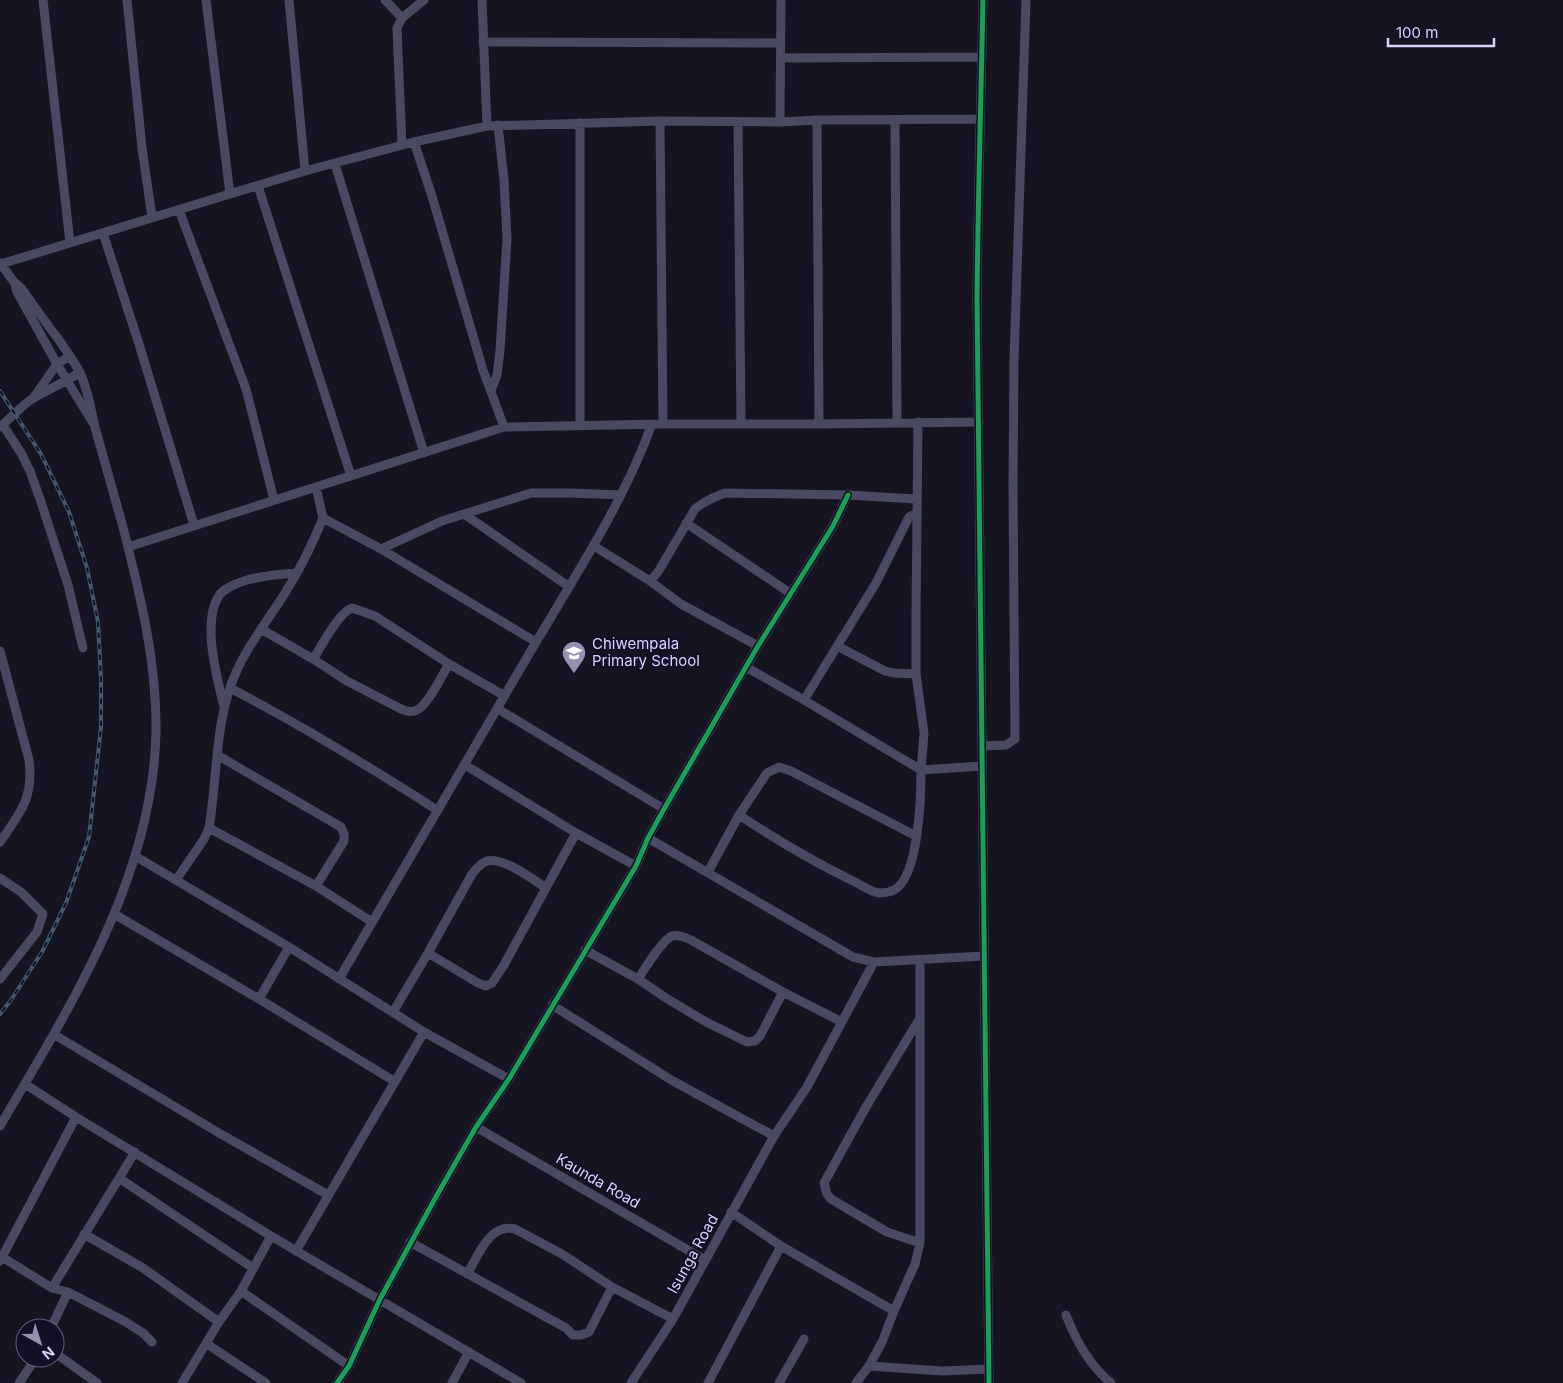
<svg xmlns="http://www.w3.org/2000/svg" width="1563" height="1383" font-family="Inter,sans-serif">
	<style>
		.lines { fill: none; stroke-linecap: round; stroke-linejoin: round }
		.minor { stroke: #4a4962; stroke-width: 9 }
		.rail-casing { stroke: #43596b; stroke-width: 4 }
		.rail { stroke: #130f26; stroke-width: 2; stroke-dasharray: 5.5; stroke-linecap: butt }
		.cycleway-casing { stroke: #130f26; stroke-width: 8 }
		.cycleway { stroke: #1a9f57; stroke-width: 5 }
		.labels { text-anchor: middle; stroke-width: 4.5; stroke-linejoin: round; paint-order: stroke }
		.poi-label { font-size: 15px; fill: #d9d4ff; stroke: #130f26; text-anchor: start }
		.street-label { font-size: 15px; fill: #d9d4ff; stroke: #130f26 }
	</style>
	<rect width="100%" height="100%" fill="#161421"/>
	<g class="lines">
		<path class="minor" d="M43 0 70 243
			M127 0 142 148 152 217
			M206 0 230 194
			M289 0 305 171
			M385 0 402 18
			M482 0 487 126
			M983 0C981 99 978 199 977 298L989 1383
			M483 42 781 43
			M781 58 982 57
			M817 120 819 424
			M895 120 897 423
			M660 121 663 424
			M738 122 741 424
			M780 122 781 0
			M580 123V425
			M414 142 431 193 483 370 504 427
			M402 145 397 28 402 18 424 0
			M335 164 424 453
			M258 186 351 476
			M179 210 246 389 274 500
			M103 233 139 344 194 525
			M0 263 14 282 22 289C34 306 46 323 59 340 66 351 75 362 81 375 89 393 91 412 96 431 105 463 114 495 123 527 140 594 157 662 156 732 153 877 71 1005 0 1126
			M1 264 305 171 414 142 487 126 660 121 780 122 817 120 979 119
			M15 284 17 292 57 364 93 423
			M491 390 497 375 500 351 507 239 504 180 498 125
			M34 397 57 364 70 356
			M918 422 916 617V674L924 733 921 770 982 766
			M3 425 21 453 30 471 41 502 68 585 83 648
			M0 427C11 418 20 407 32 399 48 389 65 383 80 372
			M316 487 323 518 381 549 442 521 531 493H570L621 495
			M464 514 568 586
			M686 523 790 593
			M594 546 650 581 681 604 758 646
			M128 547 504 427 663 424H819L979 422
			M381 549 536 642
			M650 581 658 572 695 509C704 501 714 497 725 493L848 495 916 499
			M261 629 313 659C322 646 338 613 352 608L375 616 449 664 505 696
			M837 646 885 671 893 673 916 674
			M0 651 29 760C34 798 20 813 0 842
			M313 659 347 681 401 709C406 711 411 713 417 710 428 705 442 675 449 664
			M230 688C301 725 370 767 437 810
			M804 700 876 583 909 517 916 514
			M224 707C217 678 201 620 220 594 224 590 231 586 236 584 254 576 277 575 297 573
			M498 709 664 809
			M982 746 1006 745 1015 739 1013 485 1014 361 1026 0
			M217 755 341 827 344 834V841L316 886 372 922
			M465 765 576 833 636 866
			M739 815C775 839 812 861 851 880 860 884 870 892 879 893 884 893 890 892 894 890 919 877 921 796 921 770L804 700 746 667
			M209 828 316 886
			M648 838 853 957 874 962 984 956
			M135 856 289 947 424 1032 509 1079
			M708 872 739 815 767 773 779 767 791 771 916 836
			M0 878 21 892 43 914 37 932 0 979
			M176 880 204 839 209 828C218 776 214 720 237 670 251 639 274 613 291 583 304 562 314 540 323 518
			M114 914 259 999 394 1081
			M585 950 638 979 666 998 706 1022 747 1042 755 1041 760 1036 783 992
			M428 953 478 983 486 986 492 983 504 965 576 833
			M339 979C402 870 466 762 529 654 573 579 622 506 652 424
			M638 979C644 970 662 940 672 936 678 934 686 938 691 940L783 992 842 1022
			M259 999 289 947
			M552 1005 673 1081 774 1136
			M393 1012 428 953 472 874C476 869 481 863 487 861 504 857 532 879 546 888
			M920 1018 866 1107 824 1183 827 1194 831 1199 887 1232 920 1243
			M55 1035 219 1133 328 1195
			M25 1084 76 1117 271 1236 521 1383
			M476 1127 705 1260
			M119 1178 253 1268
			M731 1212 781 1246 894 1311
			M84 1234 143 1268 219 1322
			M410 1242 566 1328 573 1335H581L589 1332 612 1287
			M296 1251 424 1032
			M2 1257 52 1288 68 1292 124 1321 143 1333 152 1342
			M0 1261 76 1117
			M467 1274C479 1255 489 1223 515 1229L562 1254 612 1287 673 1319
			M52 1288 135 1152
			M241 1291 349 1366
			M1066 1315C1076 1341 1089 1365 1111 1383
			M51 1328 68 1292
			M207 1344 266 1383
			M55 1353 97 1383
			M869 1366 942 1371 989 1369
			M19 1383 36 1358
			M182 1383 219 1322 241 1291 271 1236
			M337 1383 349 1366 380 1299 437 1195 476 1127 509 1079 636 866 648 838 664 809 758 646 833 526 848 495
			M452 1383 469 1352
			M631 1383 673 1319 774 1136 807 1087 874 962
			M708 1383 781 1246
			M779 1383 804 1339
			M856 1383 869 1366 882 1342 894 1311 915 1264 920 1243V960"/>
		<defs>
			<path id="rail" d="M0 391 41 454 69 512 87 568 98 622 101 679V727L89 837 66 903 42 952 11 1000 0 1014"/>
		</defs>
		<use href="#rail" class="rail-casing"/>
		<use href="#rail" class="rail"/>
		<defs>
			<path id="cycleway" d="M983 0C981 99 978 199 977 298L989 1383
				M337 1383 349 1366 380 1299 437 1195 476 1127 509 1079 636 866 648 838 664 809 758 646 833 526 848 495"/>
		</defs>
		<use href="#cycleway" class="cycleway-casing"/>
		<use href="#cycleway" class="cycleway"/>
	</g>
	<defs>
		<symbol id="school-pin" viewBox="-11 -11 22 30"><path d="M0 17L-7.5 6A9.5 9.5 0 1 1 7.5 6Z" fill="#9591b1" stroke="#130f26"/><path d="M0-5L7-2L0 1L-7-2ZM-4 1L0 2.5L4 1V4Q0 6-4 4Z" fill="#fff"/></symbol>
	</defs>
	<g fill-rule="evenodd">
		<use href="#school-pin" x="560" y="639" width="28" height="38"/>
	</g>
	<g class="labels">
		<g class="poi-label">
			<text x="592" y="649">Chiwempala<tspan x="592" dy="17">Primary School</tspan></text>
		</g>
		<g class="street-label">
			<text transform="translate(598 1181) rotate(30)" y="5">Kaunda Road</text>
			<text transform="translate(693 1254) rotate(-61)" y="5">Isunga Road</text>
		</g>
	</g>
	<g transform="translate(40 1343) rotate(141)"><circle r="24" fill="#130f26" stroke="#625e7d"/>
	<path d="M0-4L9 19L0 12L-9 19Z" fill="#9591b1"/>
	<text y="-8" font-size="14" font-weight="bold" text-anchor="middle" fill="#d9d4ff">N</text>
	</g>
	<path d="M1388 38v8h106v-8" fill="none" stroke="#d9d4ff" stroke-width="2.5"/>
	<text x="1396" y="38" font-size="15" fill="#d9d4ff" stroke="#130f26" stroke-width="4" paint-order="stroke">100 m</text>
</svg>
